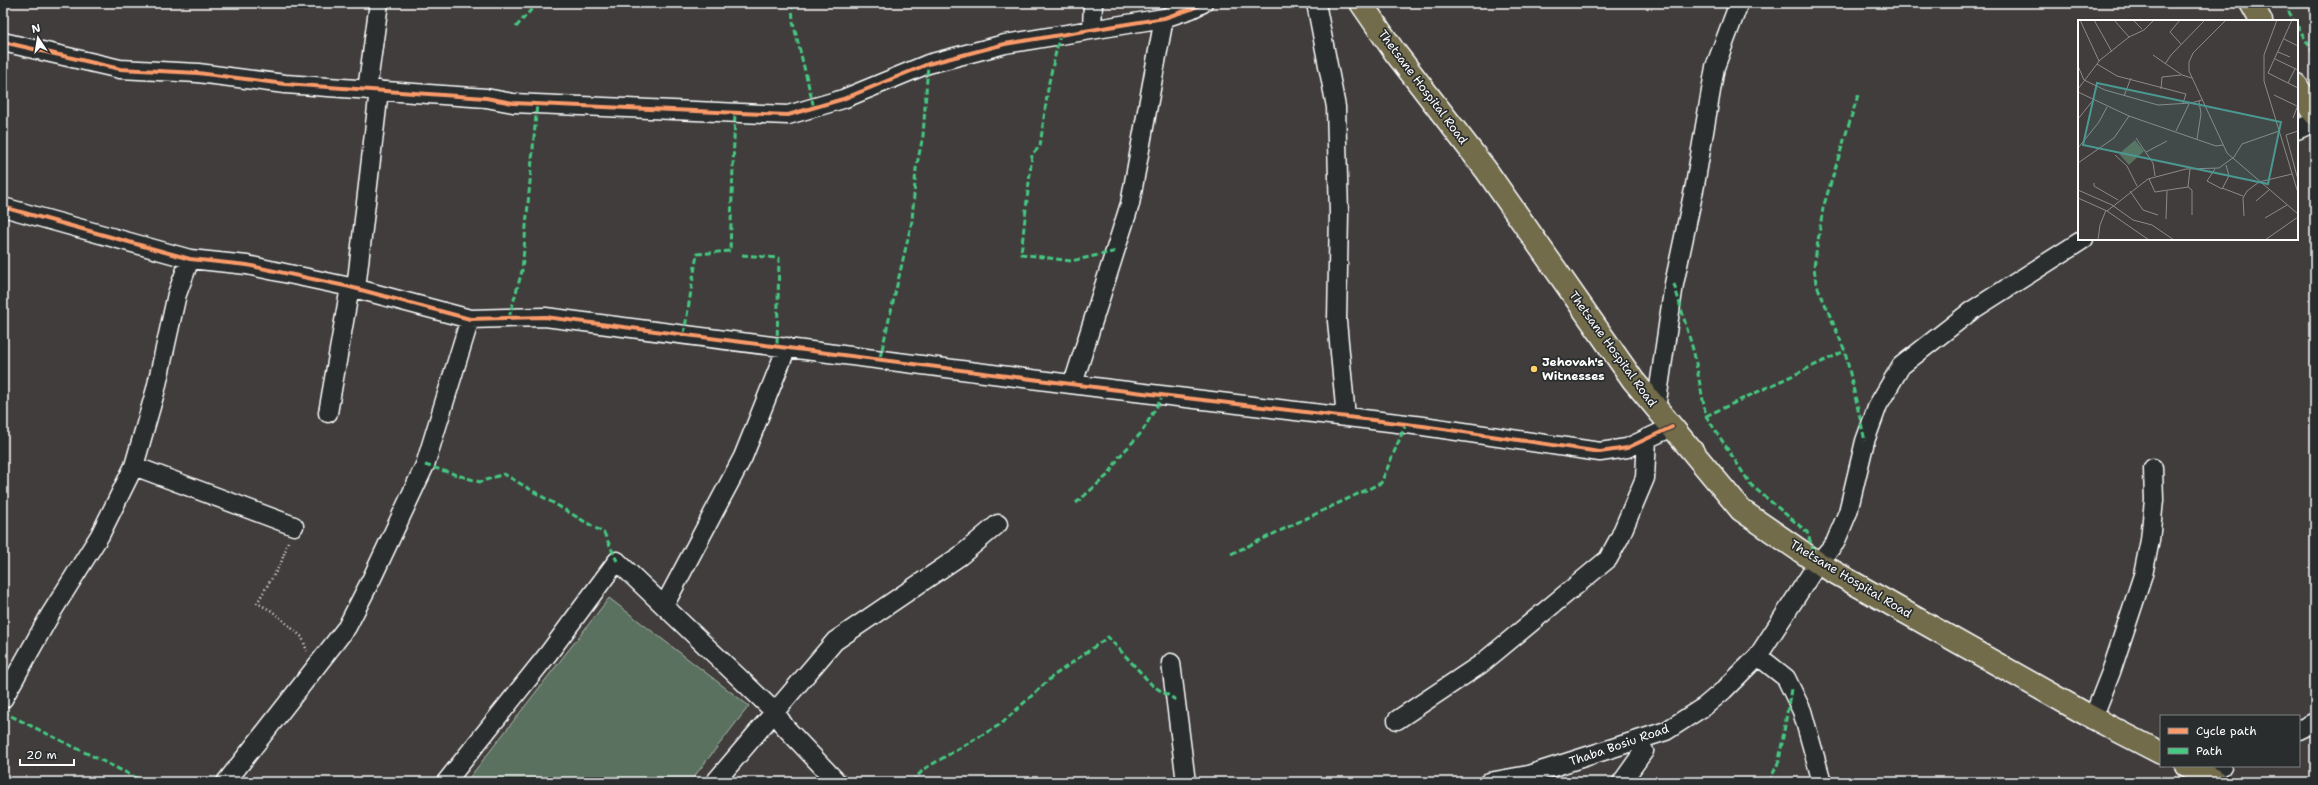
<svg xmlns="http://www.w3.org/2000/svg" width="2318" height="785" font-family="'Shantell Sans',sans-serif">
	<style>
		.garden { fill: #5a715e; stroke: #acb8ae }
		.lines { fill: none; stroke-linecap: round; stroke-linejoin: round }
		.minor-casing { stroke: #fff; stroke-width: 21 }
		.major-casing { stroke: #fff; stroke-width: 25 }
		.path { stroke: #fff; stroke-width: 2.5; stroke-dasharray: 1 3; stroke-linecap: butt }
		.minor { stroke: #2a2d2e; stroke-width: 18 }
		.major { stroke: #726c4b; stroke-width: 22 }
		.quiet { stroke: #46c982; stroke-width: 3; stroke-dasharray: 6 3; stroke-linecap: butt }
		.cycleway-casing { stroke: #2a2d2e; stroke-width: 6 }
		.cycleway { stroke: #fa9b69; stroke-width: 4 }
		.poi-dot { fill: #ffd166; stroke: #2a2d2e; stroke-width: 1.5 }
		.labels { text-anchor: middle; stroke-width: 3.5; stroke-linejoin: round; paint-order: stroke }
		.street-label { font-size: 12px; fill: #fff; stroke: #2a2d2e }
		.poi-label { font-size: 12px; font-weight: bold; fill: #fff; stroke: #2a2d2e; text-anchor: start }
		.inset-road { fill: none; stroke: #8c8b8a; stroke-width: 1 }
		.view { fill: #4b9892; fill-opacity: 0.15; stroke: #4b9892; stroke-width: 2 }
		.inset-edge { fill: none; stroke: #fff; stroke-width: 2 }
	</style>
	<rect width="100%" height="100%" fill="#403d3c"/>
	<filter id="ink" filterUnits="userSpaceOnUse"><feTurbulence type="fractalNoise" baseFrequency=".025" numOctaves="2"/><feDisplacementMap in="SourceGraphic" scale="8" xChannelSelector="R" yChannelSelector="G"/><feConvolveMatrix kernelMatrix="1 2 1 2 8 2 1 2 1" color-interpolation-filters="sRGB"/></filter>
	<g filter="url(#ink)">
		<path class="garden" d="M609 598 749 706 690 782H466Z"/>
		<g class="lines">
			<defs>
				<path id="minor" d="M1316 3 1336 107 1339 213 1337 321 1346 417
					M1092 29 1093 3
					M3 42 120 69 198 73 285 84 486 98 513 103 788 115 843 99 928 64 1005 44 1164 18 1191 9 1203 3
					M367 90 379 3
					M2297 130 2315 122
					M3 207 190 259 247 265 350 287 470 319 545 317 1110 389 1423 426 1600 452 1627 448 1672 427
					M356 289 379 90
					M1073 384 1130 204 1164 18
					M1656 408 1674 284 1695 185 1715 67 1739 3
					M328 413 350 287
					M134 466 294 526
					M664 606 743 457 787 347
					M1758 656 1786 678 1802 711 1822 782
					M1171 663 1186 782
					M3 699 50 615 100 535 134 466 156 389 177 294 190 259
					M2093 718 2111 672 2143 575 2150 540 2154 500 2153 468
					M1397 720 1481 664 1608 559 1620 537 1645 478 1647 438
					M2299 730 2315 722
					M226 782 347 627 372 578 425 465 470 319
					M446 782 548 654 617 561 776 713 785 727 837 782
					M715 782 835 641 960 556 998 524
					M1489 782 1528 775 1666 731 1705 706 1724 690 1758 656 1818 563 1835 543 1848 512 1865 441 1878 405 1901 366 1971 311 2084 239
					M1622 782 1644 751 1638 741
					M2199 782 2203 775 2222 766"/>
				<path id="major" d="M1361 3 1394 51 1486 170 1633 380 1741 510 1818 563 2093 718 2161 753
					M2251 3 2261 21
					M2297 86 2315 114
					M2186 766 2217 782"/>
			</defs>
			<use href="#minor" class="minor-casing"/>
			<use href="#major" class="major-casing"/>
			<path class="path" d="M288 542 281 563 257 603 272 611 302 637 307 651"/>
			<use href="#minor" class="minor"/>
			<use href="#major" class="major"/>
			<path class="quiet" d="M792 3 793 22 814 108
				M2284 3 2294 21
				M2297 25 2315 56
				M516 27 537 3
				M1060 34 1049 82 1040 146 1032 155 1021 254 1071 261 1117 251
				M1858 95 1823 208 1814 267 1816 283 1845 351 1865 441
				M742 255 779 258 777 346
				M1674 284 1694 353 1706 416 1751 485 1807 532 1818 563
				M509 318 522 271 537 104
				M684 334 697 254 730 251 735 112
				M880 358 912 221 916 169 923 136 928 64
				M1706 416 1845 351
				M425 465 480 482 504 474 604 533 617 561
				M1076 503 1109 474 1119 457 1142 432 1163 395
				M1231 554 1381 483 1406 424
				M3 712 145 782
				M912 782 924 769 1001 724 1052 677 1108 637 1153 686 1176 700
				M1769 782 1779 761 1791 689"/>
			<defs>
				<path id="cycleway" d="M3 42 120 69 198 73 285 84 486 98 513 103 788 115 843 99 928 64 1005 44 1164 18 1191 9 1203 3
					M3 207 190 259 247 265 350 287 470 319 545 317 1110 389 1423 426 1600 452 1627 448 1672 427"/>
			</defs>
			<use href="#cycleway" class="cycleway-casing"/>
			<use href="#cycleway" class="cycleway"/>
		</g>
	</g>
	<circle class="poi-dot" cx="1534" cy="369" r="4"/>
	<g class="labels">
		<g class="street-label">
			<text transform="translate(1423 87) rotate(53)" y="4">Thetsane Hospital Road</text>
			<text transform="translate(1613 349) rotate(54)" y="4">Thetsane Hospital Road</text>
			<text transform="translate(1851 579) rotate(31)" y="4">Thetsane Hospital Road</text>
			<text transform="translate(1619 745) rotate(-19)" y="4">Thaba Bosiu Road</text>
		</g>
		<g class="poi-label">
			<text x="1542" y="366">Jehovah's<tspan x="1542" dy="14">Witnesses</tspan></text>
		</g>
	</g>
	<g transform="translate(2078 20)">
		<rect width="220" height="220" fill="#403d3c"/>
		<path d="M57 120 66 131 51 145 41 134Z" fill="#5a715e"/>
		<path class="inset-road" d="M2 0 21 41M16 0 34 32M55 0 64 9M102 0 92 12 103 24M148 0 115 33 111 42V51L149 133 220 194M199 0 186 35V61L220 173M214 0 190 53 220 68M51 17 66 10 76 0M206 19 220 26M200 32 212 37M75 35 104 55 114 58M197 39 220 50M19 44 39 56 108 74 105 83M87 44 93 35 127 0M0 46 6 60M6 60 27 70 80 85 113 83 124 80M210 63 217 49M0 69 22 40 51 17 36 0M83 69 84 57 103 55M0 72 51 96 138 126 145 125M196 75 219 86M46 76 53 58M215 98 220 85M0 99 16 79M98 111 111 84M220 111 208 115 220 160M58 118 75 143 77 156M119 119 123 94 121 81M0 128 21 102 29 87M68 132 89 121M37 135 49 146 59 166M0 143 36 118 51 96M137 149 129 161 144 169 151 156 148 145M71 159 77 172 110 167M16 163V166L40 180M110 167 114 170V195M110 167 112 149M144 168 165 176M0 170 34 185 55 200 74 205 96 220M52 171 65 190 80 195M0 178 29 191 71 220M178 181 191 170M29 191 70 159 108 149 141 148 156 137 164 124 201 111M166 196 165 178 169 171 181 162 214 154M187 198 209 185M88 199 89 171M20 220 22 205 28 190M187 220 220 197"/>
		<path class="view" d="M19 63 203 102 190 164 5 125Z"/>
		<rect width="220" height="220" class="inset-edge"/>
	</g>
	<rect width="2318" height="785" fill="none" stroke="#2a2d2e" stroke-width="16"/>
	<rect x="8" y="8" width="2302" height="769" fill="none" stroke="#fff" stroke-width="1.5" filter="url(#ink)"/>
	<rect x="2160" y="715" width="140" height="52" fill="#2a2d2e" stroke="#7f8182"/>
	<rect x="2168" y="728" width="20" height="6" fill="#fa9b69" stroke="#7f8182"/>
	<text x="2196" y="735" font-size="12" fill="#ffffff">Cycle path</text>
	<rect x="2168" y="748" width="20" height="6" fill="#46c982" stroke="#7f8182"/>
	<text x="2196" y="755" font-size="12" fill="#ffffff">Path</text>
	<g transform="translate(38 38) rotate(348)" stroke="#2a2d2e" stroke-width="3" paint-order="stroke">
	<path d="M0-3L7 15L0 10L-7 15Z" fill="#ffffff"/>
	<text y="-6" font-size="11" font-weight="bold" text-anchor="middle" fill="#ffffff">N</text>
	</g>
	<path d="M20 759v6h54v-6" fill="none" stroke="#ffffff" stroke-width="2"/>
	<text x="26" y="759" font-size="12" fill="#ffffff" stroke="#2a2d2e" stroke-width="3" paint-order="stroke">20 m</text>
</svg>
